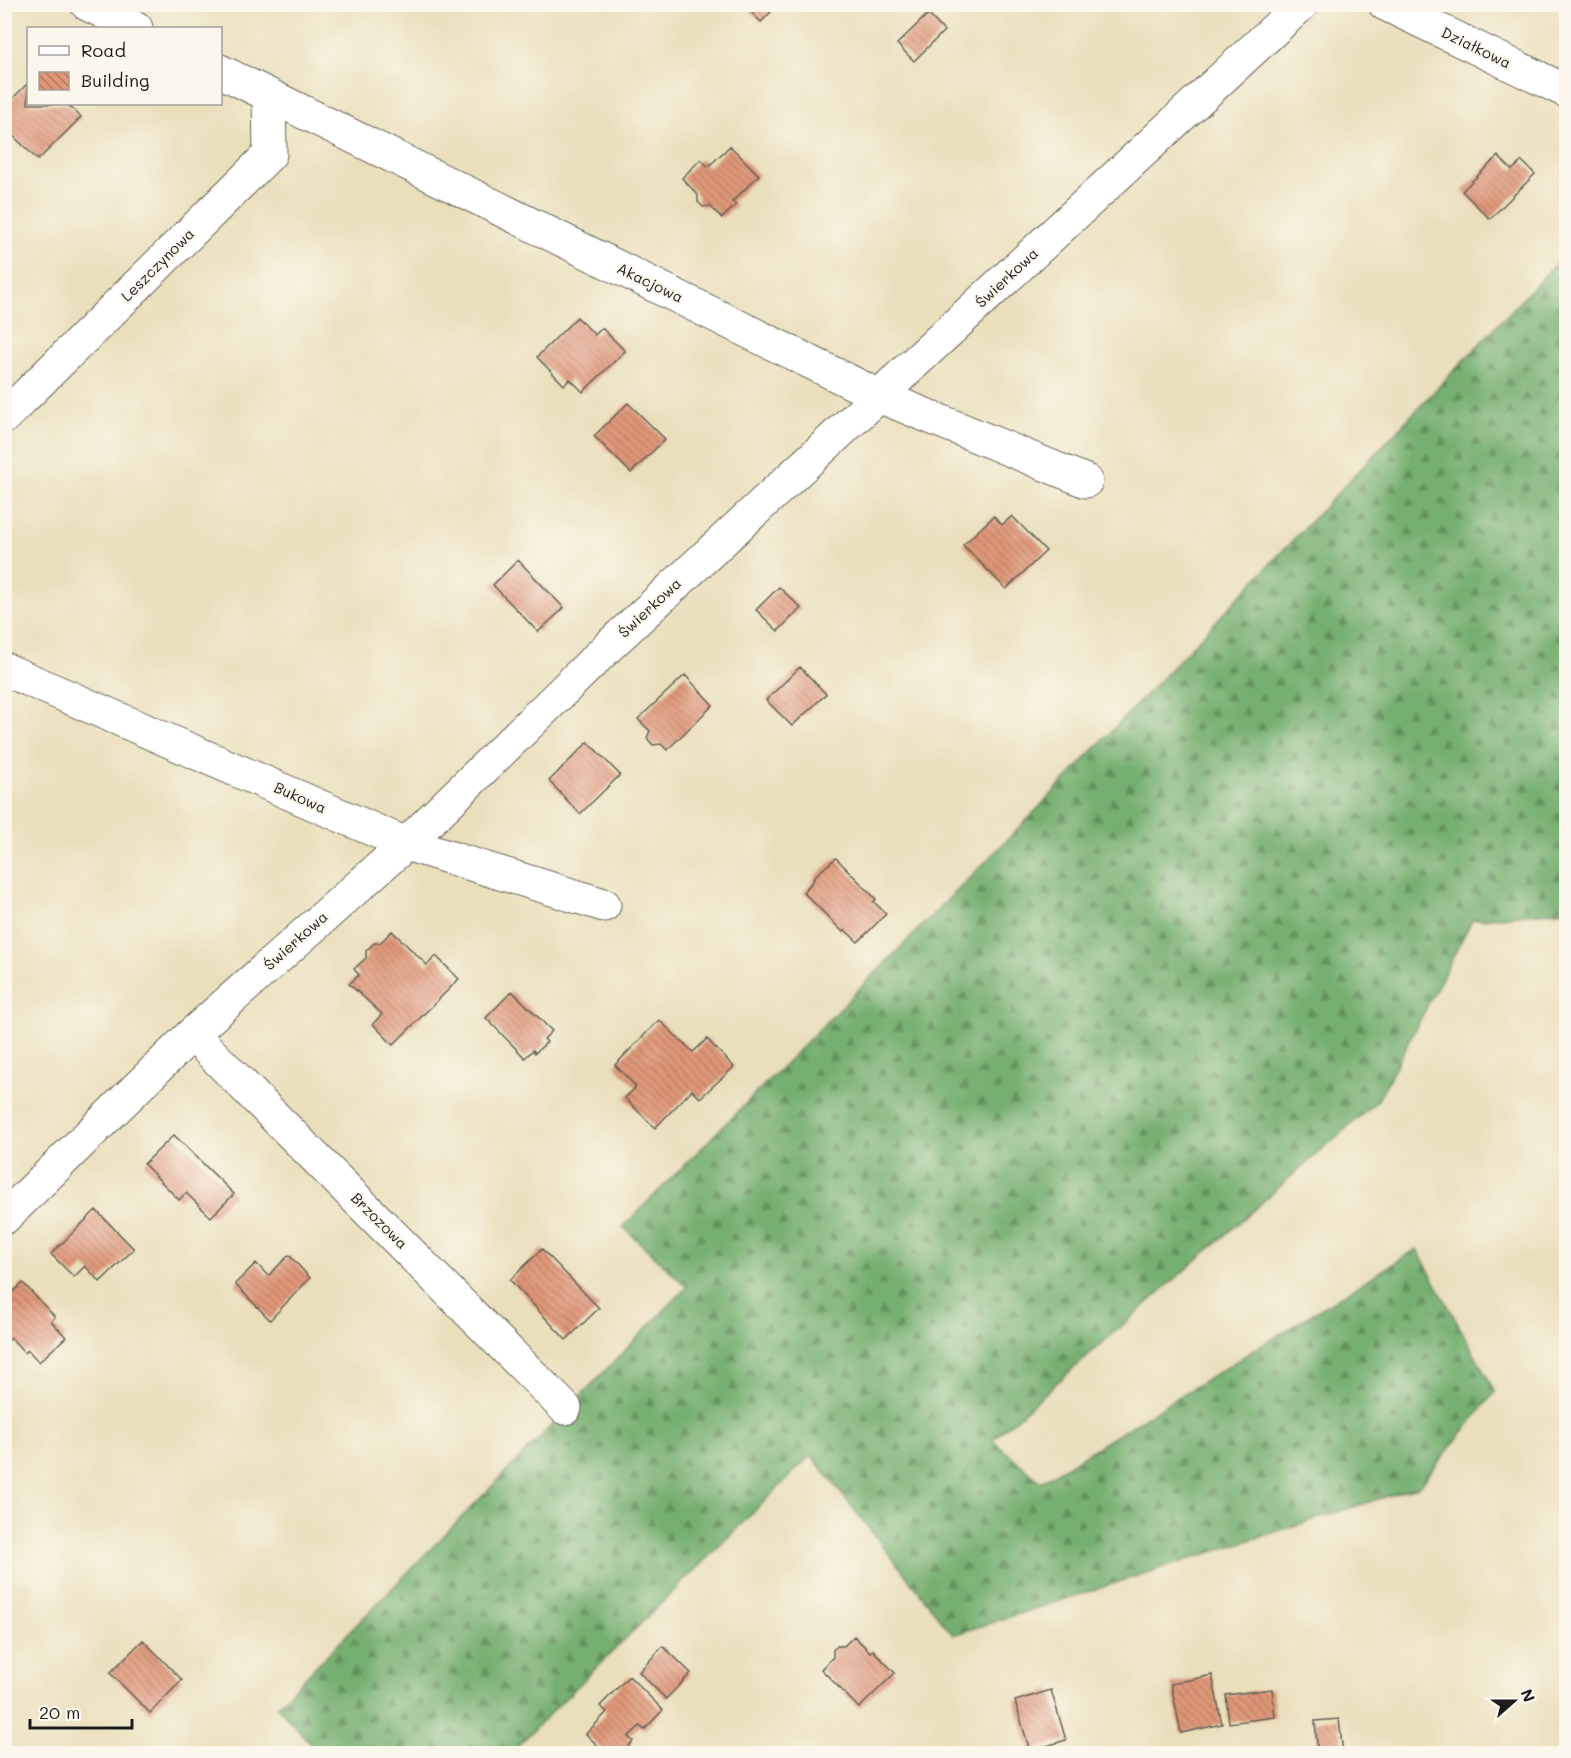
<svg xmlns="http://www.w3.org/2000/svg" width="1571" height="1758" font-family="Mali,sans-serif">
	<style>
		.forest { fill: url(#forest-firs); stroke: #496646; stroke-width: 1.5 }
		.building { fill: url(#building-back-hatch) }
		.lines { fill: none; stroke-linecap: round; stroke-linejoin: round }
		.minor-casing { stroke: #646054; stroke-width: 35 }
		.minor { stroke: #fff; stroke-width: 33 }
		.labels { text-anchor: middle; stroke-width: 4.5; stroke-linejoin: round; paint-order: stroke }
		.street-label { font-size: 15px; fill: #1c1c1c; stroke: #fbf7ec }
	</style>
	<defs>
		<pattern id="forest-firs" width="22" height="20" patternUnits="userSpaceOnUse" patternTransform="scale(1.5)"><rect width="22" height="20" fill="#76b06f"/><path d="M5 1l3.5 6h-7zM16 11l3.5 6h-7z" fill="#608e5a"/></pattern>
		<pattern id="building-back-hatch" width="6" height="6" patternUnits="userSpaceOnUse" patternTransform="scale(1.5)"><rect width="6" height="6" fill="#e09778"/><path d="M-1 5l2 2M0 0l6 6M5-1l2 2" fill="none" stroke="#b57a62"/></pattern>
	</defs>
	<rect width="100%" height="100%" fill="#fbf7ec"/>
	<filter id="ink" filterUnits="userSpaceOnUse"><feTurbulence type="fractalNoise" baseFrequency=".0167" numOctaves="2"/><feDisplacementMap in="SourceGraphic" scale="12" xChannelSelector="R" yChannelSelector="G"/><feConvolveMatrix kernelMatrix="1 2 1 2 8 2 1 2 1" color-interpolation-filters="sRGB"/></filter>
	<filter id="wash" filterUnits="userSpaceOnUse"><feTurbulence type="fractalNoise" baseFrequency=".008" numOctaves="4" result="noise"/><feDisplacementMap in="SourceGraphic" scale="24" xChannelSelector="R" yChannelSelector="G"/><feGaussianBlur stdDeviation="1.35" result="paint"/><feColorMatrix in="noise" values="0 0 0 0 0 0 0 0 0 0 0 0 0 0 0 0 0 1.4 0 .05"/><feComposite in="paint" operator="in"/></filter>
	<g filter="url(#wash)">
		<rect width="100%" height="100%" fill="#eadfbb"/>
		<path class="forest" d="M1566 253V910L1472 920 1378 1100 992 1440 1041 1482 1417 1249 1495 1392 1419 1486 953 1635 811 1455 510 1753H319L277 1706 687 1287 623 1227 1024 823Z"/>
		<g id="blocks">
			<path class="building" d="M743 4H779L761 22Z
				M928 14 944 31 914 61 897 44Z
				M28 83V104H67L81 117 38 160 4 127V107Z
				M730 146 759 175 732 202 736 205 722 218 710 206 703 207 698 202V195L682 178 701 159 708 167Z
				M1498 156 1512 170 1522 161 1535 174 1490 219 1462 191Z
				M577 317 595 335 602 328 625 351 583 392 570 379 564 385 537 357Z
				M628 403 665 439 631 473 594 436Z
				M994 516 1002 525 1012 516 1046 551 1006 589 963 545Z
				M518 560 564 608 538 632 493 585Z
				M779 587 801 608 778 631 756 610Z
				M800 667 826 694 792 726 766 700Z
				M685 675 713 705 667 750 661 744 653 745 647 738 650 731 638 719Z
				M588 742 620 775 580 814 549 781Z
				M836 858 876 899 874 902 886 914 858 942 845 930 843 932 803 892 813 881 815 876Z
				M392 931 427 965 436 956 459 979 393 1045 373 1024 382 1014 349 984 359 975 354 969 366 958V951L374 943H380Z
				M512 991 552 1031 544 1039 547 1042 535 1053 533 1050 525 1058 486 1018Z
				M659 1020 693 1052 707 1039 734 1067 700 1098 692 1090 655 1128 625 1098 636 1087 615 1065Z
				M174 1135 234 1194 211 1217 186 1193 179 1200 144 1164Z
				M96 1210 134 1249 100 1282 85 1266 74 1277 51 1254Z
				M542 1249 599 1308 566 1340 510 1280Z
				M289 1255 310 1278 270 1320 235 1284 256 1263 268 1276Z
				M23 1283 55 1317 51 1321 66 1337 39 1362 28 1350 25 1353 11 1338 6 1342 4 1341V1300Z
				M854 1636 870 1652 873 1650 895 1673 859 1708 821 1669 833 1657V1650L837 1646H844Z
				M143 1640 182 1680 150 1713 110 1673Z
				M663 1646 691 1673 666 1699 639 1672Z
				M1212 1675 1222 1724 1181 1733 1171 1684Z
				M629 1676 663 1710 644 1730 640 1726 628 1737 633 1741 621 1754H606L586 1734 607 1712 600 1706Z
				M1272 1689 1275 1717 1229 1723 1226 1695Z
				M1051 1690 1066 1740 1030 1751 1015 1701Z
				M1339 1719 1343 1754H1318L1315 1721Z"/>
		</g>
	</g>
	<g filter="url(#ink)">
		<use href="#blocks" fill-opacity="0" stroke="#646054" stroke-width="1.5"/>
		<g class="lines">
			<defs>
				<path id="minor" d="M87 4 136 28
					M1385 4 1566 91
					M220 71 879 396 1086 481
					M4 417 270 154 269 95
					M4 669 406 844 604 905
					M192 1034 565 1408
					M4 1218 192 1034 406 844 610 645 1302 4"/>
			</defs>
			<use href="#minor" class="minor-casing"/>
			<use href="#minor" class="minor"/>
		</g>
	</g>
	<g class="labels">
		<g class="street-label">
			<text transform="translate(1476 48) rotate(26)" y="5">Działkowa</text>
			<text transform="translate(158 265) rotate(-45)" y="5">Leszczynowa</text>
			<text transform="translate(1007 278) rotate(-43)" y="5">Świerkowa</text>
			<text transform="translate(650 283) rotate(26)" y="5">Akacjowa</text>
			<text transform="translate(650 608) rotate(-43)" y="5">Świerkowa</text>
			<text transform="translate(300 798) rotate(24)" y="5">Bukowa</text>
			<text transform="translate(296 941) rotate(-42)" y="5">Świerkowa</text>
			<text transform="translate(379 1221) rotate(45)" y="5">Brzozowa</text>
		</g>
	</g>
	<rect width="1571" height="1758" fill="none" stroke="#fbf7ec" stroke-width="24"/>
	<rect x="27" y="27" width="195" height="78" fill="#fbf7ec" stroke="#a29f99" stroke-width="1.5"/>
	<rect x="39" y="46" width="30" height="9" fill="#ffffff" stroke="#a29f99" stroke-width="1.5"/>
	<text x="81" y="57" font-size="18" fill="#1c1c1c">Road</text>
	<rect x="39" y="72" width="30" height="18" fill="url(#building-back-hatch)" stroke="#a29f99" stroke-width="1.5"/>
	<text x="81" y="87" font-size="18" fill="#1c1c1c">Building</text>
	<g transform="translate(1514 1701) rotate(69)" stroke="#fbf7ec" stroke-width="4.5" paint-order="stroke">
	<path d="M0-4.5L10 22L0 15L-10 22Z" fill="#1c1c1c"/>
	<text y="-9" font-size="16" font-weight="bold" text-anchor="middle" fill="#1c1c1c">N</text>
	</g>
	<path d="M30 1719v9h102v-9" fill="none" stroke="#1c1c1c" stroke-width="3"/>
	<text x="39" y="1719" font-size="18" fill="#1c1c1c" stroke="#fbf7ec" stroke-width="4.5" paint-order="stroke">20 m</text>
</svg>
